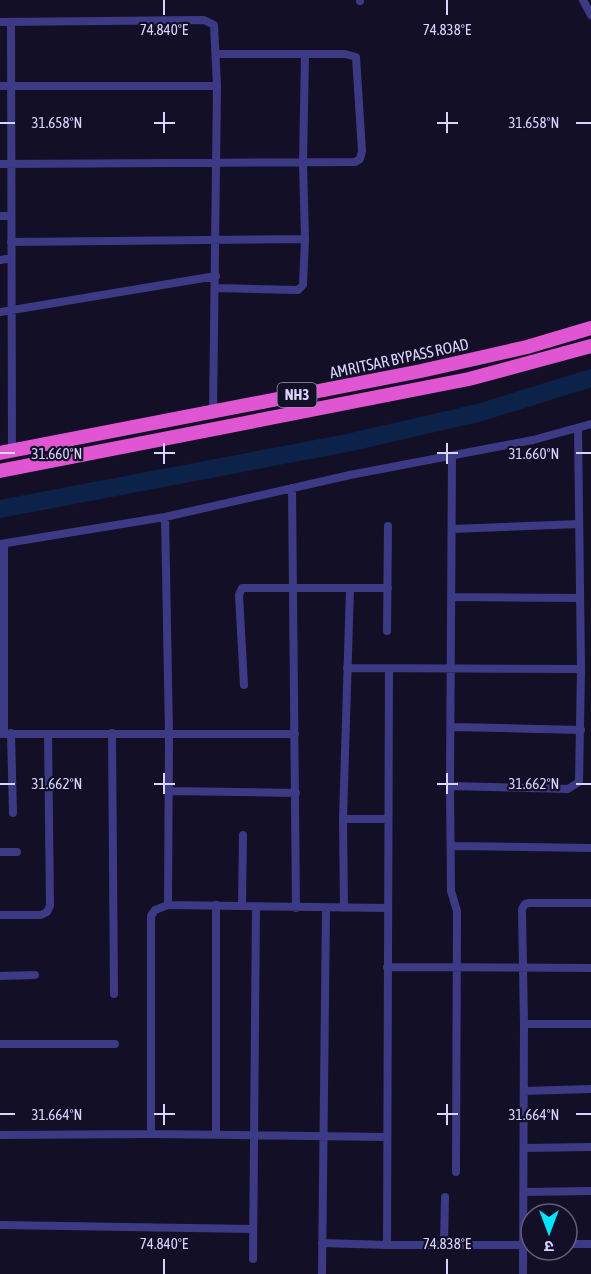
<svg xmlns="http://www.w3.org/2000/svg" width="591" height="1274" font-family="'Asap Condensed','Noto Sans Devanagari',sans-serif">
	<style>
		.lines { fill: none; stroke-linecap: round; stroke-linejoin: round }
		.river { stroke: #0c2248; stroke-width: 18 }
		.minor { stroke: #3d3a85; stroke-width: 8 }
		.trunk { stroke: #e055d1; stroke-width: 14 }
		.ticks { fill: none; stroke: #d9d4ff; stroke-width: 2 }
		.labels { text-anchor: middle; stroke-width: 4.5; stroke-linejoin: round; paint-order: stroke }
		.shield { fill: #130f26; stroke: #9e99be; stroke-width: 1.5 }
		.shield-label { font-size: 15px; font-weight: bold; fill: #d9d4ff }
		.street-label { font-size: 16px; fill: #d9d4ff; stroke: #130f26 }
		.ticks-label { font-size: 15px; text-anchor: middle; fill: #d9d4ff; stroke: #130f26; stroke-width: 4.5; stroke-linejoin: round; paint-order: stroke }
	</style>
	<rect width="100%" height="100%" fill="#130f26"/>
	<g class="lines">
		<path class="river" d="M0 509 347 443 478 413 591 378"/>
		<path class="minor" d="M360 0V1
			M583 0 591 15
			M0 22 204 20 214 25 217 86 213 412
			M11 22 12 451
			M0 86H217
			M0 164 355 162 360 159 362 151 356 57 345 54H217
			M0 216H11
			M11 242 305 239
			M0 260 11 258
			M216 288 298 290 303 285 305 239 303 163 305 54
			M0 312 216 276
			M452 456 450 786 451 891 457 911 456 1172
			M292 488 296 908
			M165 517 169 733 168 905
			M452 529 579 524
			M0 544 165 517 350 475 533 440 591 424
			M4 544V733
			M451 597 580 598
			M387 631 388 526
			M347 668 581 669
			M244 685 239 595 242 588H388
			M451 727 581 730
			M11 733 13 813
			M112 733 114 994
			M0 734H295
			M450 786 568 789 579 782 581 669 578 428
			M169 791 296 793
			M343 819H388
			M451 846 591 848
			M0 852H17
			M242 906 243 835
			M344 908 343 819 350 588
			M0 915H41L47 912 50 906 48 734
			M387 967 591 968
			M0 976 35 975
			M524 1024H591
			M0 1044H115
			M524 1091 591 1089
			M151 1134V916L155 910 168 905 388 908
			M216 1134V905
			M0 1135 151 1134 387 1137
			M524 1148 591 1147
			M524 1192 591 1191
			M0 1225 253 1229
			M322 1243 387 1245H531
			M567 1244H591
			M387 1245 389 669
			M444 1245 445 1197
			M253 1259 256 907
			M322 1274 326 908
			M523 1274 524 1024 522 909 525 904 529 903H591"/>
		<path class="trunk" d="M0 453 421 371 527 347 591 328
			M0 471 469 379 591 346"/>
	</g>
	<path class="ticks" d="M164 0V15M447 0V15M164 112V133M447 112V133M0 123H15M154 123H175M437 123H458M576 123H591M164 443V464M447 443V464M0 453H15M154 453H175M437 453H458M576 453H591M164 773V794M447 773V794M0 784H15M154 784H175M437 784H458M576 784H591M164 1104V1125M447 1104V1125M0 1114H15M154 1114H175M437 1114H458M576 1114H591M164 1259V1274M447 1259V1274"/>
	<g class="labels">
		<rect class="shield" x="277.5" y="383" width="39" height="24" rx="4.5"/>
		<g class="shield-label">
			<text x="297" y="400">NH3</text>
		</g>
		<g class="street-label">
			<text transform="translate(399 358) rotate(-12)" y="6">AMRITSAR BYPASS ROAD</text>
		</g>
	</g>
	<g class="ticks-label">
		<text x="164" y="35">74.840°E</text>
		<text x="447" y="35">74.838°E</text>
		<text x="534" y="128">31.658°N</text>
		<text x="57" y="128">31.658°N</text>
		<text x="57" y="459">31.660°N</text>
		<text x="534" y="459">31.660°N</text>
		<text x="57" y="789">31.662°N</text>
		<text x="534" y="789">31.662°N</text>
		<text x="534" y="1120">31.664°N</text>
		<text x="57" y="1120">31.664°N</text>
		<text x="164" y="1249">74.840°E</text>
		<text x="447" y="1249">74.838°E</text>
	</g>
	<g transform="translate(549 1232) rotate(180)"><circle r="28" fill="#130f26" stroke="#625e7d" stroke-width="1.5"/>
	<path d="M0-4.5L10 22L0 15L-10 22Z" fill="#00e5ff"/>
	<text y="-9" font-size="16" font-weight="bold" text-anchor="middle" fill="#d9d4ff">उ</text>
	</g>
</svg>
